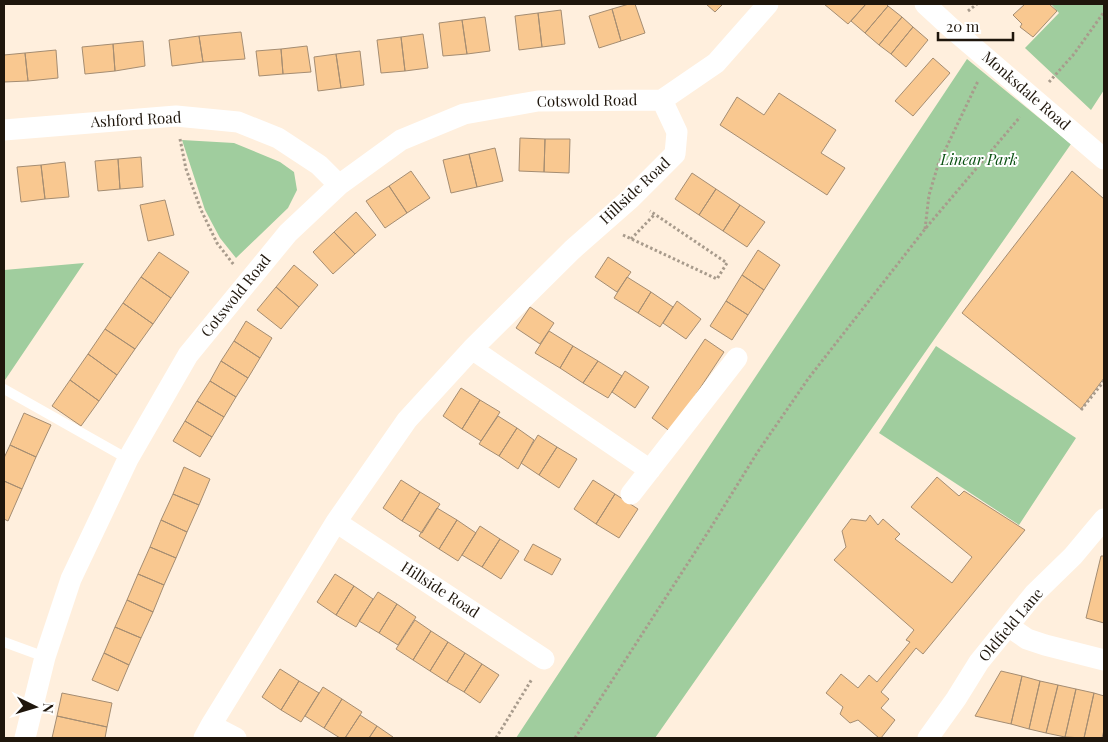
<svg xmlns="http://www.w3.org/2000/svg" width="1108" height="742" font-family="'Playfair Display',serif">
	<style>
		.green { fill: #a0cd9e }
		.building { fill: #f9c890; stroke: #a58d72 }
		.lines { fill: none; stroke-linecap: round; stroke-linejoin: round }
		.path { stroke: #a89b8c; stroke-width: 3; stroke-dasharray: 2.5 2.5; stroke-linecap: butt }
		.service { stroke: #fff; stroke-width: 10 }
		.minor { stroke: #fff; stroke-width: 21 }
		.labels { text-anchor: middle; stroke-width: 4; stroke-linejoin: round; paint-order: stroke }
		.street-label { font-size: 15px; fill: #1f160c; stroke: #fff }
		.park-label { font-size: 15px; font-style: italic; fill: #095011; stroke: #fff }
	</style>
	<rect width="100%" height="100%" fill="#ffefdd"/>
	<path class="green" d="M1051 4H1104V90L1091 110 1025 48 1059 13Z
		M967 59 1071 144 655 738H516L611 594Z
		M182 140 234 143 280 162 294 172 297 190 288 208 236 258 220 238 205 210Z
		M84 263 5 380 4 382V270Z
		M936 346 1076 438 1019 525 879 433Z"/>
	<path class="building" d="M629 4H635L645 33 621 41 612 9Z
		M706 4H723L715 12Z
		M824 4H866L848 24Z
		M866 4H886L888 6 865 33 851 21Z
		M1025 4H1049L1057 11 1033 37 1020 27 1022 24 1013 15Z
		M888 6 902 17 879 45 865 33Z
		M612 9 621 41 599 48 589 16Z
		M561 10 565 44 542 47 538 13Z
		M538 13 542 47 519 50 515 16Z
		M485 17 490 51 467 54 462 20Z
		M902 17 913 27 891 54 879 45Z
		M462 20 467 54 443 56 439 23Z
		M913 27 928 40 906 67 891 54Z
		M241 32 245 59 203 62 199 36Z
		M423 34 428 68 405 71 401 37Z
		M199 36 203 62 172 66 169 40Z
		M401 37 405 71 381 73 377 40Z
		M143 41 145 66 115 71 113 44Z
		M113 44 115 71 85 74 82 47Z
		M307 46 311 72 283 74 281 49Z
		M281 49 283 74 259 76 256 51Z
		M56 50 58 78 28 81 25 53Z
		M360 51 364 85 341 88 336 54Z
		M25 53 28 81 4 82V55Z
		M336 54 341 88 318 91 314 57Z
		M933 58 950 73 913 116 895 101Z
		M779 93 836 130 821 153 845 168 827 195 720 125 737 97 764 115Z
		M520 138 545 139 544 172 519 171Z
		M545 139H570L569 173 544 172Z
		M495 148 503 181 477 187 469 154Z
		M469 154 477 187 451 193 443 160Z
		M141 157 143 187 120 189 118 159Z
		M118 159 120 189 98 191 95 161Z
		M65 162 69 197 45 199 41 165Z
		M41 165 45 199 21 202 17 167Z
		M411 171 430 198 407 213 389 186Z
		M1072 171 1104 199V378L1081 409 962 313Z
		M692 173 716 189 699 215 675 199Z
		M389 186 407 213 385 228 366 201Z
		M716 189 740 205 723 231 699 215Z
		M165 200 174 235 148 241 140 205Z
		M740 205 765 222 747 247 723 231Z
		M356 212 376 235 355 254 334 232Z
		M334 232 355 254 333 274 313 252Z
		M758 250 780 265 764 290 742 275Z
		M159 252 189 272 171 298 141 277Z
		M608 257 631 272 617 292 595 277Z
		M294 265 318 285 299 307 276 287Z
		M742 275 764 290 748 315 726 301Z
		M141 277 171 298 153 324 123 303Z
		M627 277 651 292 638 313 614 298Z
		M276 287 299 307 281 329 257 310Z
		M651 292 673 307 660 327 638 313Z
		M677 301 701 319 686 339 663 323Z
		M726 301 748 315 732 340 710 326Z
		M123 303 153 324 135 349 105 329Z
		M530 307 554 323 540 344 516 328Z
		M246 321 272 338 260 358 234 341Z
		M105 329 135 349 117 375 88 354Z
		M549 331 573 346 560 368 535 353Z
		M705 339 724 352 671 432 652 418Z
		M234 341 260 358 248 378 221 361Z
		M573 346 598 361 583 383 560 368Z
		M88 354 117 375 99 401 70 380Z
		M221 361 248 378 236 397 210 381Z
		M598 361 622 376 608 398 583 383Z
		M625 371 649 387 635 408 612 392Z
		M70 380 99 401 81 426 52 406Z
		M210 381 236 397 224 417 197 401Z
		M461 388 480 400 462 429 443 416Z
		M480 400 500 412 481 441 462 429Z
		M197 401 224 417 212 437 185 421Z
		M24 413 51 425 36 457 10 445Z
		M498 416 517 428 499 456 479 444Z
		M185 421 212 437 200 457 173 441Z
		M517 428 534 440 518 469 499 456Z
		M538 435 557 447 539 475 521 463Z
		M10 445 36 457 22 489 4 481V458Z
		M557 447 577 459 559 488 539 475Z
		M184 467 210 479 199 505 173 494Z
		M937 477 959 496 964 491 1025 530 923 654 916 648 881 692 889 699 881 708 895 720 881 738H879L858 720 850 723 840 714 843 707 826 693 841 674 858 688 869 675 877 682 910 642 906 640 914 630 834 560 846 547 842 531 851 519 866 521 870 515 878 525 883 519 900 534 895 539 952 583 972 557 911 507Z
		M401 480 420 492 402 521 383 508Z
		M593 480 615 494 596 524 574 509Z
		M4 481 22 489 8 521 4 519Z
		M420 492 440 504 422 533 402 521Z
		M173 494 199 505 187 532 161 520Z
		M615 494 638 509 619 538 596 524Z
		M437 508 457 520 439 549 419 536Z
		M161 520 187 532 176 558 150 547Z
		M457 520 476 533 458 561 439 549Z
		M480 526 500 539 482 567 462 555Z
		M500 539 519 551 501 579 482 567Z
		M533 544 561 559 552 575 524 560Z
		M150 547 176 558 164 585 138 574Z
		M1101 556H1104V623L1086 618Z
		M138 574 164 585 153 612 127 600Z
		M335 574 354 586 336 615 317 602Z
		M354 586 373 599 356 627 336 615Z
		M378 592 397 604 379 633 359 621Z
		M127 600 153 612 141 638 115 627Z
		M397 604 416 617 398 645 379 633Z
		M415 620 431 631 413 660 396 649Z
		M115 627 141 638 129 665 104 653Z
		M431 631 448 642 430 671 413 660Z
		M448 642 465 653 447 682 430 671Z
		M104 653 129 665 118 691 92 680Z
		M465 653 482 664 464 692 447 682Z
		M482 664 499 675 480 703 464 692Z
		M280 669 299 681 281 710 262 697Z
		M1001 671 1022 676 1011 724 975 716Z
		M1022 676 1040 681 1029 729 1011 724Z
		M299 681 319 693 301 722 281 710Z
		M1040 681 1058 685 1046 733 1029 729Z
		M1058 685 1076 689 1065 737 1046 733Z
		M323 687 342 699 324 728 305 716Z
		M1076 689 1094 693 1084 738 1065 737Z
		M62 693 112 703 107 727 57 716Z
		M1094 693 1104 696V730L1102 738H1084Z
		M342 699 362 712 345 738H340L324 728Z
		M360 715 377 726 369 738H345Z
		M57 716 107 727 105 738H52Z
		M377 726 393 737 392 738H369Z"/>
	<g class="lines">
		<path class="path" d="M968 11 977 4
			M1049 82 1074 54 1104 12
			M180 139 186 169 201 210 217 243 234 265
			M925 229 929 195 938 165 978 81
			M623 235 717 279 727 263 650 211
			M631 239 655 214
			M1081 410 1104 381
			M496 738 532 679
			M575 738 710 529 757 453 808 379 925 229 1020 117"/>
		<path class="service" d="M4 389 128 459
			M4 642 45 657"/>
		<path class="minor" d="M925 4 950 27 1104 159
			M662 100 716 63 768 4
			M4 130 176 116 238 122 278 138 319 165 339 185
			M472 349 650 470
			M631 494 737 358
			M336 522 544 659
			M1008 626 1027 639 1045 645 1104 660
			M211 725 236 738
			M25 738 45 657 71 579 128 459 188 355 288 233 339 185 401 140 464 114 538 101 662 100
			M204 738 211 725 336 522 407 420 472 349 572 250 631 198 675 154 677 132 662 100
			M928 738 956 699 979 662 1034 594 1073 556 1104 519"/>
	</g>
	<g class="labels">
		<g class="street-label">
			<text transform="translate(1026 91) rotate(41)" y="5">Monksdale Road</text>
			<text transform="translate(587 101) rotate(-1)" y="5">Cotswold Road</text>
			<text transform="translate(136 120) rotate(-3)" y="5">Ashford Road</text>
			<text transform="translate(635 191) rotate(-43)" y="5">Hillside Road</text>
			<text transform="translate(236 296) rotate(-51)" y="5">Cotswold Road</text>
			<text transform="translate(440 590) rotate(33)" y="5">Hillside Road</text>
			<text transform="translate(1011 625) rotate(-50)" y="5">Oldfield Lane</text>
		</g>
		<g class="park-label">
			<text x="979" y="165">Linear Park</text>
		</g>
	</g>
	<rect width="1108" height="742" fill="none" stroke="#1f160c" stroke-width="10"/>
	<g transform="translate(35 707) rotate(95)" stroke="#ffffff" stroke-width="4" paint-order="stroke">
	<path d="M0-4L9 19L0 12L-9 19Z" fill="#1f160c"/>
	<text y="-8" font-size="14" font-weight="bold" text-anchor="middle" fill="#1f160c">N</text>
	</g>
	<path d="M938 32v8h75v-8" fill="none" stroke="#1f160c" stroke-width="2.5"/>
	<text x="946" y="32" font-size="15" fill="#1f160c" stroke="#ffffff" stroke-width="4" paint-order="stroke">20 m</text>
</svg>
